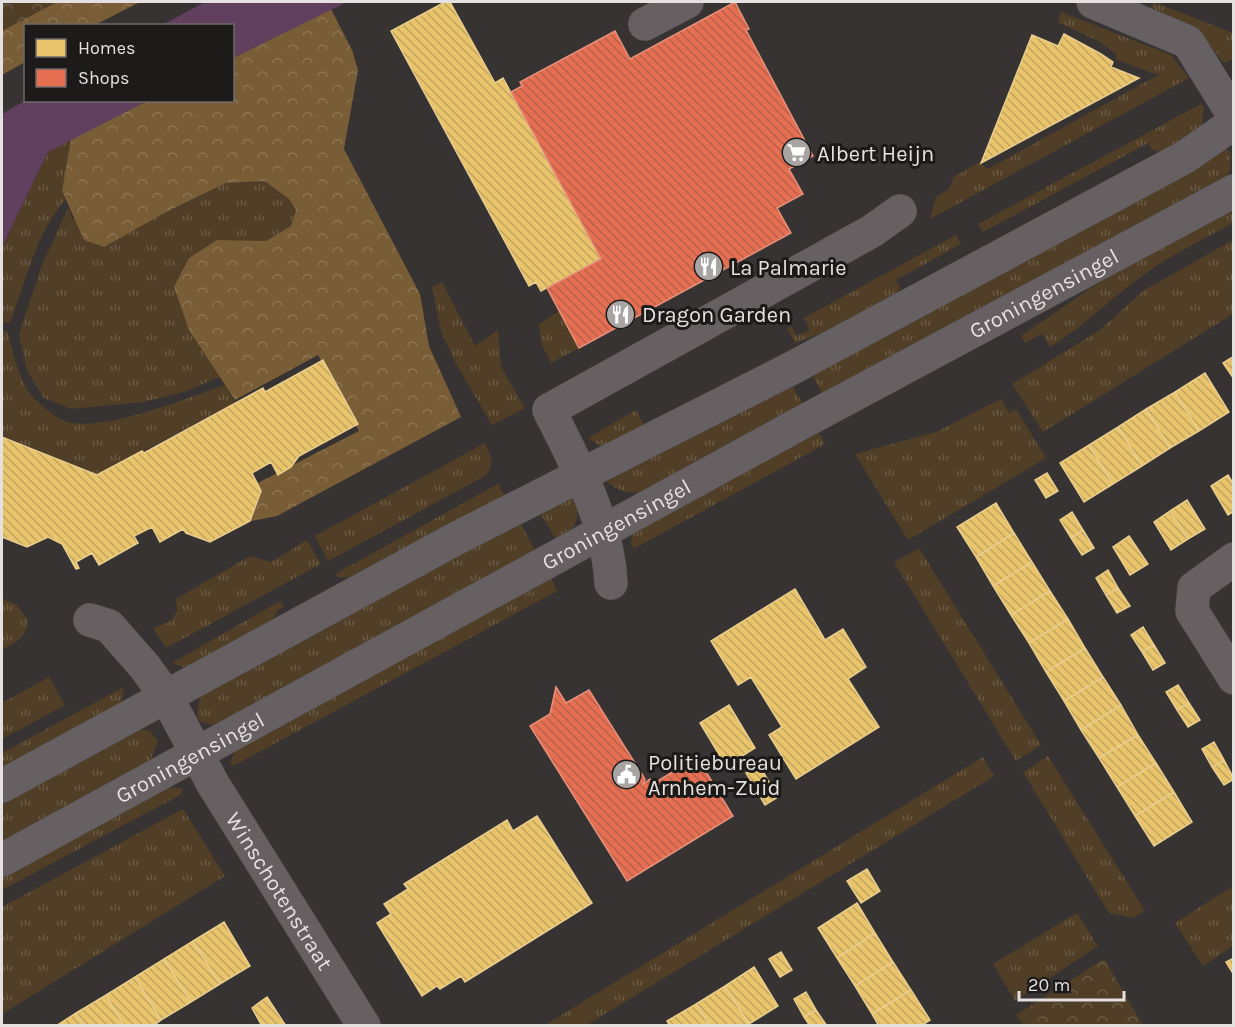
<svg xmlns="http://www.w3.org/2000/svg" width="1235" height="1027" font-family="Karla,sans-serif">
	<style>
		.grass { fill: url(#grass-tufts) }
		.forest { fill: url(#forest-crowns) }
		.park { fill: url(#park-crowns) }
		.water { fill: #613f5e }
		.homes { fill: url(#homes-back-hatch); stroke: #e8cd8e; stroke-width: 1.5 }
		.shops { fill: url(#shops-back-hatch); stroke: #e6917c; stroke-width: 1.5 }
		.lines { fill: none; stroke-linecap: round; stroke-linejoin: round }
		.minor-casing { stroke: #52504f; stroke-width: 34 }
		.minor { stroke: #676062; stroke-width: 33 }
		.labels { text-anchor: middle; stroke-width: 6; stroke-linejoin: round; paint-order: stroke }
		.poi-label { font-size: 22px; fill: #e5e1e1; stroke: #1d1a1a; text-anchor: start }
		.street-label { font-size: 22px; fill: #e5e1e1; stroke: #1d1a1a }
	</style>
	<defs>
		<pattern id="grass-tufts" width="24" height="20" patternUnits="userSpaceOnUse" patternTransform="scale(1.5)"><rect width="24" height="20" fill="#513e26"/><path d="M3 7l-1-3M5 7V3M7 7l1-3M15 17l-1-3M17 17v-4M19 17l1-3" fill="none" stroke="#6a5a45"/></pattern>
		<pattern id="forest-crowns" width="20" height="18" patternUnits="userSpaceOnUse" patternTransform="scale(1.5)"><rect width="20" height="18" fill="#795d37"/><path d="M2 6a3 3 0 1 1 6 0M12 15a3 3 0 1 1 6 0" fill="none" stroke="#8c7454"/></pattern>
		<pattern id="park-crowns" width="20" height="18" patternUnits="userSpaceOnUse" patternTransform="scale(1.5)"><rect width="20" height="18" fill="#513e26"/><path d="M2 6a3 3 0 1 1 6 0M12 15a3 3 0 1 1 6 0" fill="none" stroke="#6a5a45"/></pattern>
		<pattern id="homes-back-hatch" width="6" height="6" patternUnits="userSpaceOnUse" patternTransform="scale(1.5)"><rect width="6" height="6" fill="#e9c46a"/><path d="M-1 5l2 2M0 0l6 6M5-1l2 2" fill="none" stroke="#c0a460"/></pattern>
		<pattern id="shops-back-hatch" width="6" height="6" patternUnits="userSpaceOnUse" patternTransform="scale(1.5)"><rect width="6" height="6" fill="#e76f51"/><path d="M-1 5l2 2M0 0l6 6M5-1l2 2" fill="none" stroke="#b6624d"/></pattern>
	</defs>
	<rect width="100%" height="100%" fill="#373332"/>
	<path class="grass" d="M1153 2 1233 33V59L1224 63C1199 30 1188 25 1150 8Z
		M1061 12 1171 55 1189 78 930 219 936 197 949 189 954 177 979 162 988 169 1158 75 1115 59 1117 55 1100 42 1058 22Z
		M1201 104 1204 108 1201 132 1171 155 1153 150 1148 143 983 232 978 224Z
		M71 139 62 191 65 200C36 233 25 283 10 323L2 322V247L48 152Z
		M1226 148 1231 153 1230 170 1223 184 827 402 811 372Z
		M265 181 289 199 296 211 291 226 266 241 217 240 189 258V330L220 377 184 392 143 402 71 409 44 398 27 371 19 334 42 265 68 208 72 219 166 212 226 183Z
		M1233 204V223C1200 241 1164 258 1134 282 1105 304 1081 328 1050 347L1042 334 1025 343 1021 336 1136 257Z
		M956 235 961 244 896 280 900 287 895 305 795 343 787 328 791 326 797 336 810 330 804 318Z
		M1233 240V314L1043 432 1012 384 1100 330 1143 291Z
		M442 282 475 346 498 330 501 367 525 408 492 425 455 362 441 331 432 287Z
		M559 311 579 348 551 363 541 343 539 324Z
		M2 330 7 331C14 354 18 382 35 399 42 406 56 418 65 421 98 434 191 397 225 385L236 403 97 475 2 437Z
		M791 383 807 412 647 492C630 494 620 492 606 481Z
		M1001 399 1009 413 1016 409 1046 458 908 540 855 454 936 432Z
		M636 410 646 429 605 449 588 438Z
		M816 428 825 444 635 548 631 546 632 534Z
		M485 443C491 456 496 464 485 476L328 561 315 536Z
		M498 484 507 500 361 578 338 577 335 574Z
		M571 495C585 514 573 530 560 546L539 511Z
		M517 517 539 558 218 726 201 722 197 716 200 697 209 685Z
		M307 540 321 564 166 648 153 628 171 621 177 611 176 599 250 556 271 562Z
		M919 548 1041 745 1016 761 894 562Z
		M549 574 557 591 233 766 230 764 235 750Z
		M2 599 17 605 28 620C27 638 16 642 2 650Z
		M280 601 284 607 278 610 266 631 188 669 172 663Z
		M49 677 65 705 2 739V703Z
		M124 687 121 705 2 774V753Z
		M139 729 150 731 158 741 148 766 2 850V797Z
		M1048 756 1145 911 1132 918 1109 913 1023 772Z
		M983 757 994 776 587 1025H545Z
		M167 787 181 788 183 791 180 795 2 890V873Z
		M183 809 225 876 2 1014V907Z
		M1233 886V946L1203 966 1175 923Z
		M1077 913 1098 946 1015 1001 993 964Z"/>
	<path class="forest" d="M2 2H140L95 25 26 26 25 62 2 75Z
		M331 9 352 50 358 70 344 149 420 294 429 346 461 417 277 516 246 522 207 509 359 431 318 355 235 400 189 330 174 287 189 258 217 240 266 241 291 226 296 210 289 199 265 181 226 183 166 212 104 247 84 240 62 191 71 139 147 101 232 100 233 58Z"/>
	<path class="park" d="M2 2H57L2 31Z
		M1104 959 1143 1025H1023L1016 1015Z"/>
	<path class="water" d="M205 2H347L233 58 232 26 162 25Z
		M26 100 147 101 48 152 2 247V114Z"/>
	<path class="homes" d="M445 2H450L495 83 503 78 601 259 541 291 536 282 529 286 391 31Z
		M1064 34 1101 54 1113 62 1111 67 1139 78 981 163 1032 35 1058 46Z
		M1234 356V379L1223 363Z
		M323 360 358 424 299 456 291 467 278 475 271 462 252 473 261 491 250 521 210 542 186 533 183 529 160 542 152 527 134 536 138 543 99 565 92 553 76 562 79 568 76 569 62 544 48 537 27 547 2 537V437L97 475 142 451 144 453 263 388 265 392Z
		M1205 373 1229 412 1199 431 1175 392Z
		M1175 392 1199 431 1170 448 1146 409Z
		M1146 409 1170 448 1142 466 1118 427Z
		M1118 427 1142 466 1113 484 1089 445Z
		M1089 445 1113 484 1084 502 1060 463Z
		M1047 473 1058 491 1046 498 1035 480Z
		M1228 475 1234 485V511L1228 515 1211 486Z
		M1187 500 1205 529 1188 539 1170 511Z
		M996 503 1014 533 976 557 957 527Z
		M1170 511 1188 539 1171 550 1154 522Z
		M1072 512 1083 530 1071 538 1060 520Z
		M1083 530 1094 548 1082 555 1071 538Z
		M1014 533 1032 562 993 586 976 557Z
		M1129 536 1148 564 1130 575 1113 547Z
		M1032 562 1050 591 1011 615 993 586Z
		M1108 570 1118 588 1106 595 1096 578Z
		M1118 588 1130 606 1117 613 1106 595Z
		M795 589 825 640 843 629 866 667 848 679 879 727 796 779 769 735 782 727 751 677 738 685 711 641Z
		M1050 591 1068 619 1029 643 1011 615Z
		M1068 619 1085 648 1046 672 1029 643Z
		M1143 627 1154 645 1142 652 1131 635Z
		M1154 645 1165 663 1153 670 1142 652Z
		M1085 648 1103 677 1064 701 1046 672Z
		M1103 677 1121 705 1081 730 1064 701Z
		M1178 685 1189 703 1177 710 1166 692Z
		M1189 703 1200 720 1188 727 1177 710Z
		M729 705 755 748 726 766 700 723Z
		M1121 705 1138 735 1099 758 1081 730Z
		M1138 735 1156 763 1117 787 1099 758Z
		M1214 742 1224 760 1212 767 1202 749Z
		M1224 760 1234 779 1224 785 1212 767Z
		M1156 763 1174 792 1135 816 1117 787Z
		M759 765 778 797 765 805 746 773Z
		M1174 792 1192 822 1154 846 1135 816Z
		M537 816 592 903 465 982 461 976 440 989 437 986 422 996 377 923 391 914 384 904 408 889 404 884 507 820 513 831Z
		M867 869 880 891 861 903 847 881Z
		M857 903 875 933 837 958 818 928Z
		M224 922 250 966 220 984 193 941Z
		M875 933 893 962 855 986 837 958Z
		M193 941 220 984 191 1002 164 959Z
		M781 952 792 970 780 977 769 959Z
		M1234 958V975L1226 962Z
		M164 959 191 1002 161 1020 135 977Z
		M893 962 911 990 872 1014 855 986Z
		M754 967 778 1006 749 1024 725 986Z
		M135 977 161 1020 153 1026H124L106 995Z
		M725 986 749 1024 747 1026H710L696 1004Z
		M911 990 930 1020 921 1026H879L872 1014Z
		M806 992 816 1010 804 1017 794 999Z
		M106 995 124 1026H84L76 1013Z
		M267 997 286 1026H262L252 1008Z
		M696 1004 710 1026H670L667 1021Z
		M816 1010 827 1026H810L804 1017Z
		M76 1013 84 1026H56Z"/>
	<path class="shops" d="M735 2 749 29 746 30 813 156 789 169 803 194 777 208 791 233 579 348 547 288 601 259 511 92 522 86 520 82 615 31 630 59Z
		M556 687 566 703 589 690 645 779 643 784 650 779 655 787 656 782 697 757 733 816 627 881 530 726 550 714Z"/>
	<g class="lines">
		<defs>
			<g id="minor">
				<path d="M1093 2 1188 42 1234 116"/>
				<path d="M645 24 687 2"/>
				<path d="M1234 559 1194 588 1192 611 1234 678"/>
				<path d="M611 583C608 522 576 463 549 410L872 231 900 211"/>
				<path id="s1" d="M90 620 109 626 145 667 166 696 213 784 364 1026"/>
				<path d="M2 786 457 538 794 367 1185 157 1234 123"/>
				<path id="s2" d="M2 860 801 423 1234 191"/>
			</g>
		</defs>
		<use href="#minor" class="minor-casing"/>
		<use href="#minor" class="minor"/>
	</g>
	<defs>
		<symbol id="supermarket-disc" viewBox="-11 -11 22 22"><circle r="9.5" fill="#a8a4a4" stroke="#1d1a1a"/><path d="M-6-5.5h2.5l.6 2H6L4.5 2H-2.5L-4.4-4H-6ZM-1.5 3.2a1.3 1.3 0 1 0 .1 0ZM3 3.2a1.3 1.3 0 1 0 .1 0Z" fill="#fff"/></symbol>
		<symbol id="restaurant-disc" viewBox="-11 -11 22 22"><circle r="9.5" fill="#a8a4a4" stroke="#1d1a1a"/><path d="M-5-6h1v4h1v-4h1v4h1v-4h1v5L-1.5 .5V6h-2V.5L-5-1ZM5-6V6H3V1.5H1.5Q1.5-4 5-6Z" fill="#fff"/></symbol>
		<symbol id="civic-disc" viewBox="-11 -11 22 22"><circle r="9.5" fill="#a8a4a4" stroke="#1d1a1a"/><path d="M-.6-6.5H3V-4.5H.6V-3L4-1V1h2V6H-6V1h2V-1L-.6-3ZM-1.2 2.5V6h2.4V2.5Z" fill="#fff"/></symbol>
	</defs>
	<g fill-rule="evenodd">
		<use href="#supermarket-disc" x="780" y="136" width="33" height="33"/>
		<use href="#restaurant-disc" x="692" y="250" width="33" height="33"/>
		<use href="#restaurant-disc" x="604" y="298" width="33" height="33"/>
		<use href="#civic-disc" x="610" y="758" width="33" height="33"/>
	</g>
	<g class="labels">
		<g class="poi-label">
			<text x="817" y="161">Albert Heijn</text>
			<text x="730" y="275">La Palmarie</text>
			<text x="642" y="322">Dragon Garden</text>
			<text x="648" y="770">Politiebureau<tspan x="648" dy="25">Arnhem-Zuid</tspan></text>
		</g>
		<g class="street-label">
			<text dy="8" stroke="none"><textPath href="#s2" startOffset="1186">Groningensingel</textPath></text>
			<text dy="8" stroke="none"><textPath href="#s2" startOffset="700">Groningensingel</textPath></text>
			<text dy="8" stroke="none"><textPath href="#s2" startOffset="214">Groningensingel</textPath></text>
			<text dy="8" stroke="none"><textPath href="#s1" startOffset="336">Winschotenstraat</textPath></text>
		</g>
	</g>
	<rect width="1235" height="1027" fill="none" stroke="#e5e1e1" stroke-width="6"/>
	<rect x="24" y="24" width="210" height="78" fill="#1d1a1a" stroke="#6d6a6a" stroke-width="1.5"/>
	<rect x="36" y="39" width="30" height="18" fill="#e9c46a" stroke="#6d6a6a" stroke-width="1.5"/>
	<text x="78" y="54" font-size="18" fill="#e5e1e1">Homes</text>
	<rect x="36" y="69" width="30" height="18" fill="#e76f51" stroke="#6d6a6a" stroke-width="1.5"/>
	<text x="78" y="84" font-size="18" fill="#e5e1e1">Shops</text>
	<path d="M1019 991v9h105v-9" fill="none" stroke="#e5e1e1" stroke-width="3"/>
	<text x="1028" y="991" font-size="18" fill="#e5e1e1" stroke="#1d1a1a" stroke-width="4.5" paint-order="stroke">20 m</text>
</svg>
